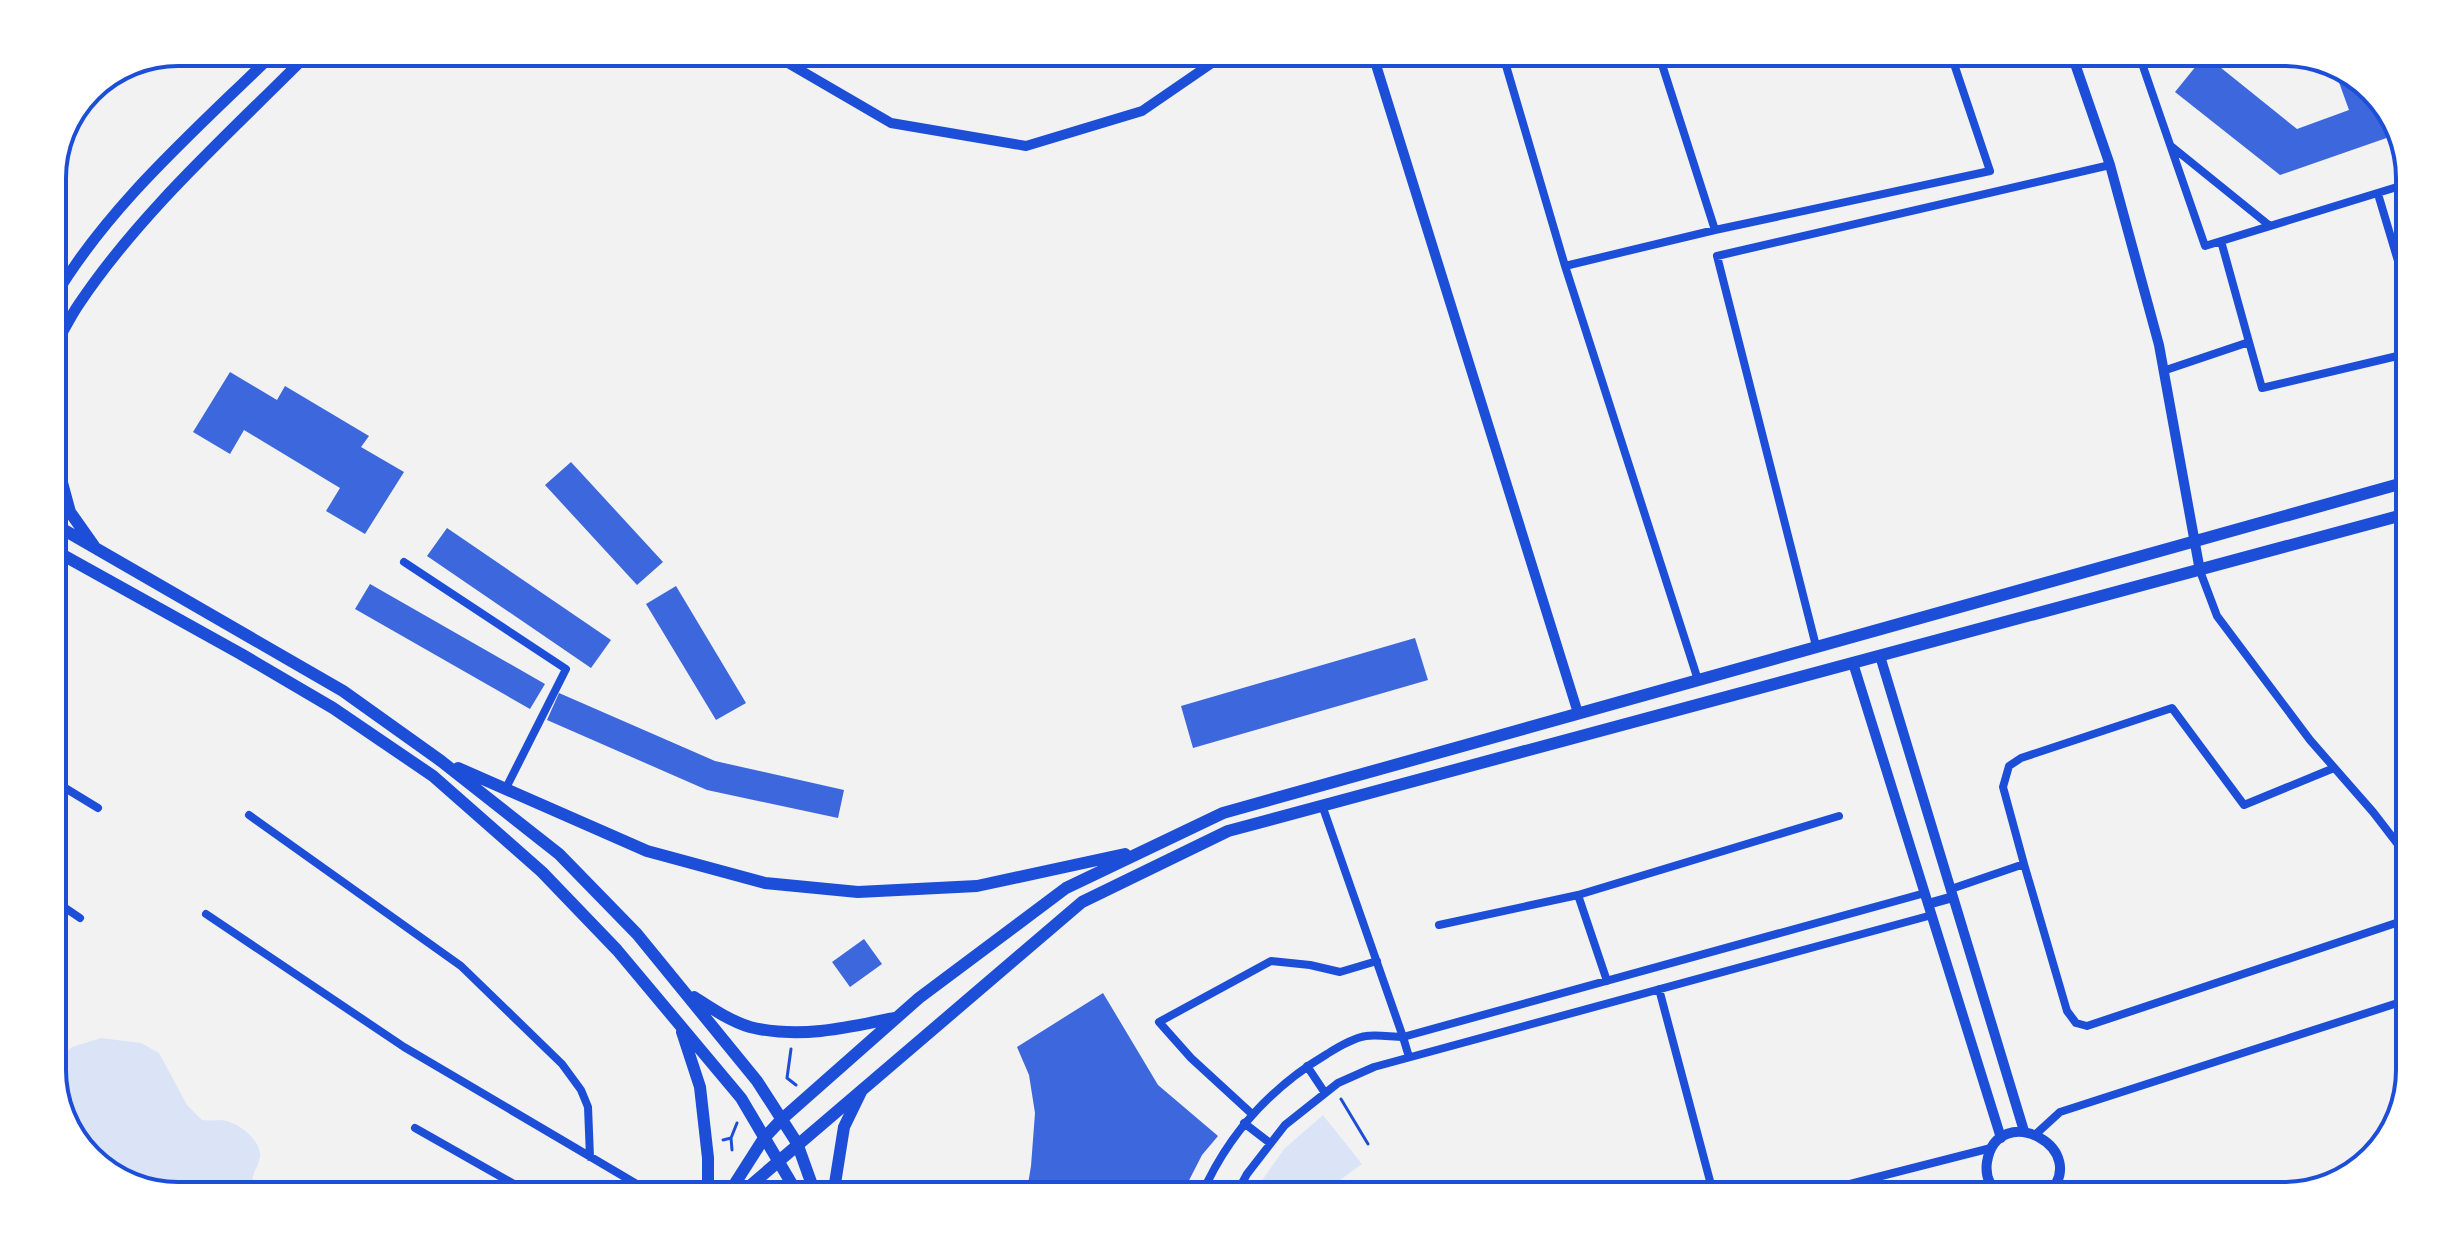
<svg xmlns="http://www.w3.org/2000/svg" width="2462" height="1248" font-family="Manrope,sans-serif">
	<style>
		.green { fill: #dbe4f7 }
		.building { fill: #3d67dc }
		.lines { fill: none; stroke-linecap: round; stroke-linejoin: round }
		.path { stroke: #1d4ed8; stroke-width: 3 }
		.minor { stroke: #1d4ed8; stroke-width: 8 }
		.tertiary { stroke: #1d4ed8; stroke-width: 10 }
		.secondary { stroke: #1d4ed8; stroke-width: 11 }
		.primary { stroke: #1d4ed8; stroke-width: 12 }
		.rim { fill: none; stroke: #1d4ed8; stroke-width: 4 }
	</style>
	<rect width="100%" height="100%" fill="#f2f2f2"/>
	<path class="green" d="M101 1038 141 1043 159 1053 187 1105 202 1120C209 1121 215 1120 221 1120 237 1121 262 1140 260 1157 258 1169 250 1174 253 1187 275 1201 287 1188 312 1196H178L122 1183 73 1141 52 1079V1064L72 1047Z
		M1323 1115 1362 1164 1329 1188 1322 1196H1251L1284 1149Z"/>
	<path class="building" d="M2205 55 2297 129 2349 110 2332 63 2340 65 2389 107 2398 134 2280 175 2175 92Z
		M230 372 277 400 285 386 369 436 361 447 404 472 365 534 326 511 340 488 244 430 230 454 193 432Z
		M571 462 663 562 637 585 545 485Z
		M447 528 611 640 591 668 427 556Z
		M370 584 545 684 530 709 355 609Z
		M676 586 746 703 716 720 646 604Z
		M1415 638 1428 680 1193 748 1181 706Z
		M559 693 715 761 844 790 838 818 707 790 547 720Z
		M864 939 882 964 850 987 832 962Z
		M1103 993 1158 1085 1218 1136 1202 1155 1181 1196H1111L1077 1187 1076 1196H1026L1031 1166 1035 1113 1029 1075 1017 1047Z"/>
	<g class="lines">
		<path class="path" d="M791 1049 787 1078 796 1085
			M1341 1099 1368 1144
			M731 1138 737 1123
			M723 1140 731 1138 732 1150"/>
		<path class="minor" d="M1502 52 1565 266 1698 680
			M1658 52 1715 230
			M2138 52 2205 246 2410 183
			M2171 146 2270 226
			M2378 194 2410 301
			M1565 266 1715 230 1990 171 1950 52
			M2249 342 2262 388 2410 353
			M2163 371 2249 342 2221 241
			M404 562 566 669 506 788
			M2200 571 2217 616 2310 740 2373 812 2410 860
			M1816 646 1717 256 2110 165
			M52 780 98 808
			M1322 805 1403 1037 1925 893
			M249 815 461 966 562 1064 581 1090 588 1107 590 1157
			M2024 864 2003 787 2009 766 2021 758 2172 708 2244 805 2334 768
			M1951 889 2024 864 2067 1011 2076 1023 2087 1026 2408 919
			M52 899 80 918
			M206 914 404 1047 657 1196
			M1439 925 1578 895
			M1607 981 1578 895 1839 816
			M1659 989 1714 1196
			M1307 1066 1325 1093
			M1252 1114 1191 1058 1159 1022 1271 961 1310 965 1340 972 1377 961
			M1244 1123 1270 1143
			M415 1128 535 1196
			M2036 1134 2060 1112 2410 999
			M1201 1196C1227 1136 1270 1088 1327 1054 1338 1047 1353 1038 1366 1036 1377 1034 1392 1037 1403 1037L1409 1057
			M1235 1196 1247 1174 1285 1125 1338 1083 1374 1067 1932 915
			M1803 1196 1991 1148
			M2276 1196 2272 1194 2345 1178"/>
		<path class="tertiary" d="M769 52 891 123 1026 146 1142 111 1228 52
			M1372 52 1578 713
			M2071 52 2110 165 2159 345 2200 571
			M1880 656 2024 1131
			M1853 663 2001 1138
			M1928 904 1953 897
			M2000 1196C1990 1187 1985 1175 1987 1162 1997 1098 2096 1149 2046 1196"/>
		<path class="secondary" d="M52 301C109 204 196 130 275 52
			M55 346C63 332 70 317 79 304 142 210 231 132 310 52"/>
		<path class="primary" d="M52 403 59 339
			M52 446 70 512 94 546
			M52 523 343 691 441 761 559 854 637 934 757 1081 797 1143 816 1196
			M52 549 241 654 333 708 433 776 542 872 617 950 741 1098 799 1196
			M458 768 647 851 765 883 858 892 977 886 1125 854
			M694 997C711 1008 730 1021 750 1027 798 1039 847 1028 894 1018
			M682 1032 700 1087 708 1158V1196
			M727 1196 764 1138 782 1119 919 998 1066 888 1223 813 2410 481
			M738 1196 1082 902 1228 831 2410 513
			M833 1196 844 1127 861 1092"/>
	</g>
	<path d="M0 0H2462V1248H0ZM178 66H2284A112 112 0 0 1 2396 178V1070A112 112 0 0 1 2284 1182H178A112 112 0 0 1 66 1070V178A112 112 0 0 1 178 66Z" fill="#fff" fill-rule="evenodd"/>
	<path class="rim" d="M178 66H2284A112 112 0 0 1 2396 178V1070A112 112 0 0 1 2284 1182H178A112 112 0 0 1 66 1070V178A112 112 0 0 1 178 66Z"/>
</svg>
